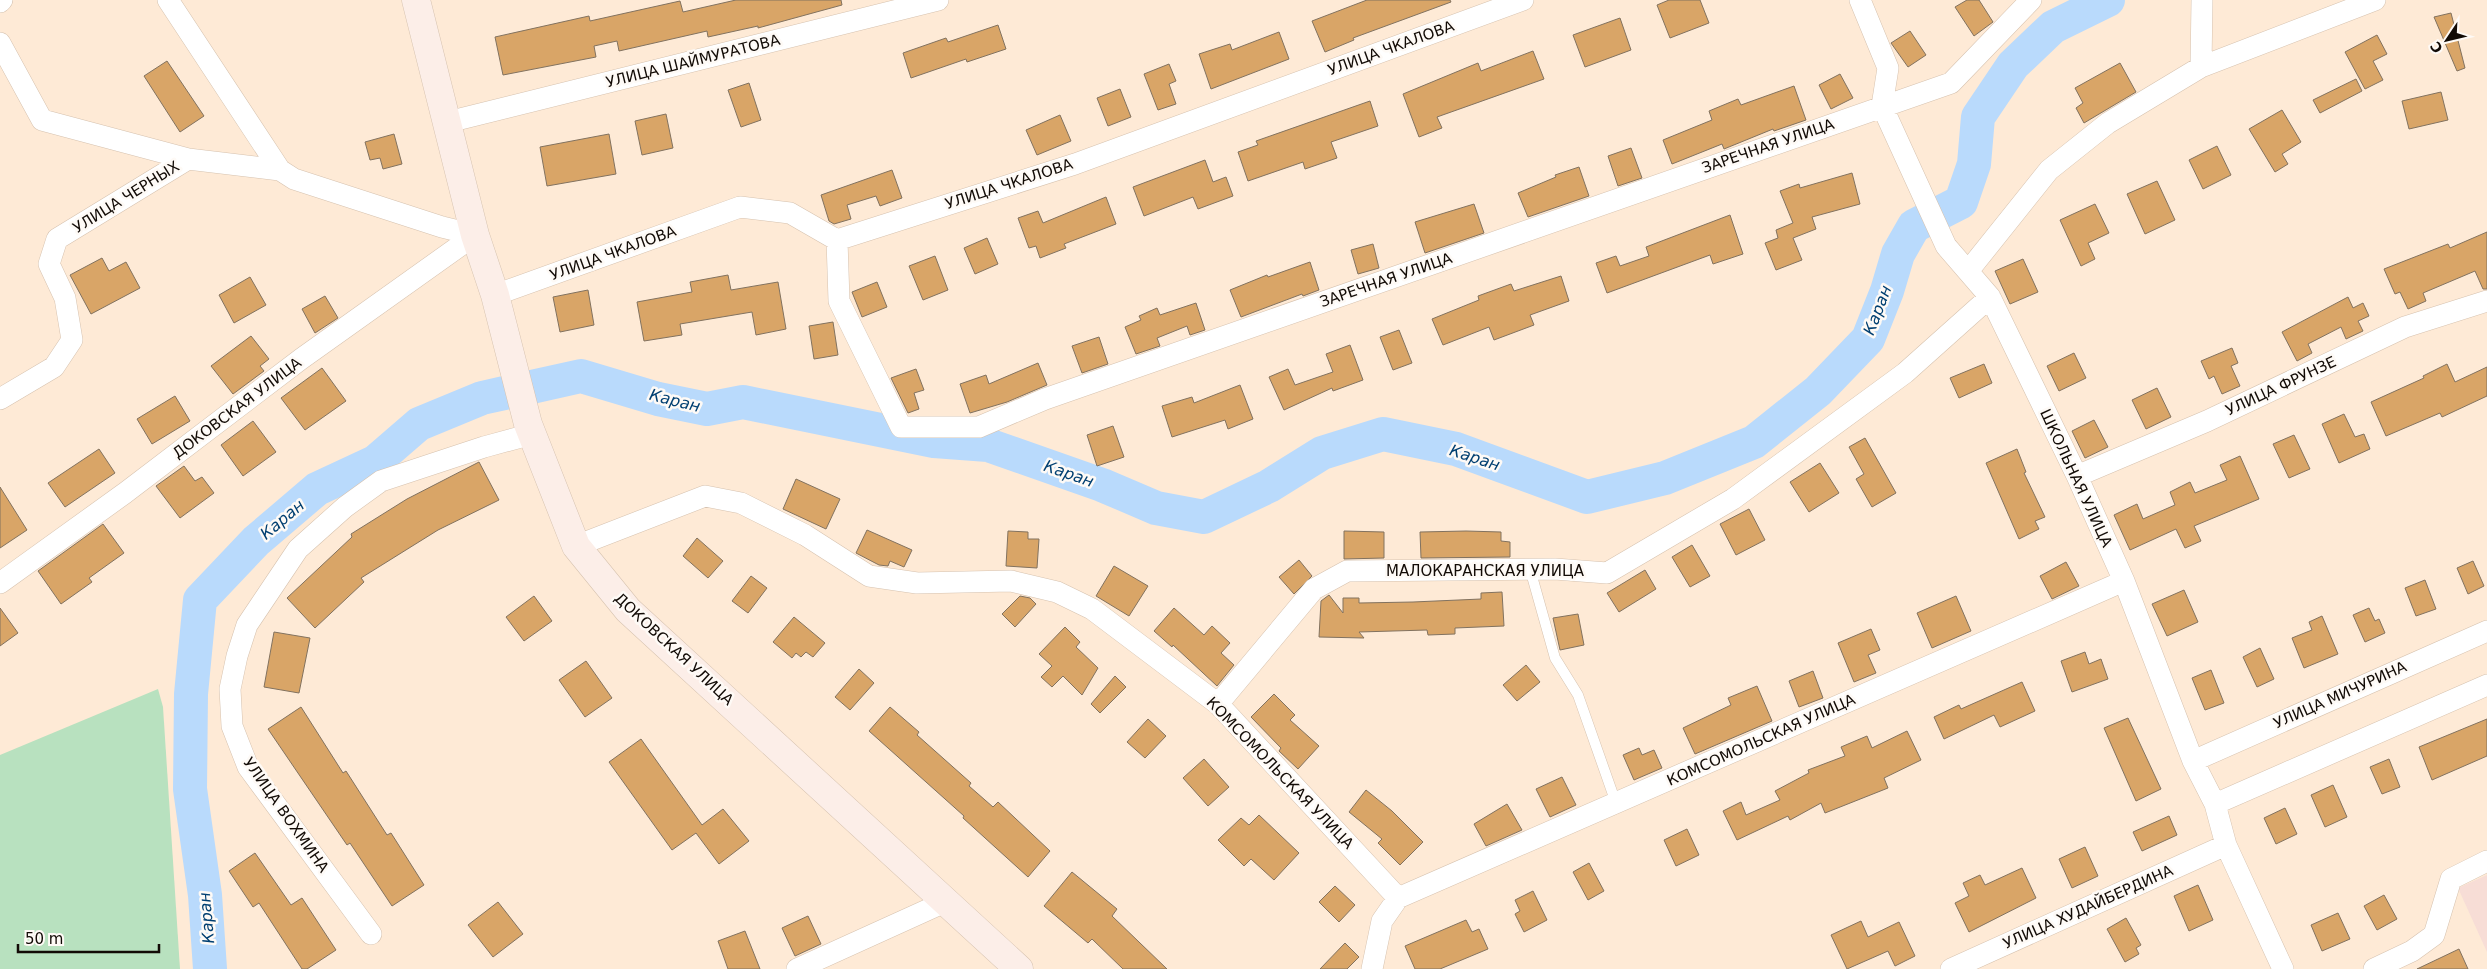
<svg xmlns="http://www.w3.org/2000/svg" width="2487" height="969" font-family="'DejaVu Sans',sans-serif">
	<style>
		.education { fill: #f7ddd6 }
		.green { fill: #b8e1bf }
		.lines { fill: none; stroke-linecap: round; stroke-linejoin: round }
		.river { stroke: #b9dafc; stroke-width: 34 }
		.building { fill: #d9a567; stroke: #82725f }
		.lane-casing { stroke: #d6c2af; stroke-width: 11 }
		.street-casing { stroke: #d6c2af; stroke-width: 22 }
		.secondary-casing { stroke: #d6c2af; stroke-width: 29 }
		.lane { stroke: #fff; stroke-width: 10 }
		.street { stroke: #fff; stroke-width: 21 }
		.secondary { stroke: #fceee8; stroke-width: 28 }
		.labels { text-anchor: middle; stroke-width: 5; stroke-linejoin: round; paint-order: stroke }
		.street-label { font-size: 15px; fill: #120b06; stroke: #fefaf6 }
		.water-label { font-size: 16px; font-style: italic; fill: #003f71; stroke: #fefaf6 }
	</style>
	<rect width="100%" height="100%" fill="#feead6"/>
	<path class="education" d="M2487 875V952L2458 888Z"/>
	<path class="green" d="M158 689 163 707 180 969H0V755Z"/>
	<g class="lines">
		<path class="river" d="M210 969 205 895 190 789 191 694 200 600 256 541 317 489 375 462 419 424 482 398 581 376 658 399 707 409 743 402 934 441 988 445 1102 485 1156 508 1204 517 1269 486 1322 453 1383 434 1456 449 1587 497 1665 478 1754 442 1818 391 1868 339 1887 291 1898 254 1914 226 1961 202 1974 164 1978 117 2013 65 2053 27 2108 0"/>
	</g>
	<path class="building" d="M736 0H841L842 5 758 28V26L708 37 707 31 619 51 617 41 594 46 596 57 503 75 495 37 589 16 590 21 680 1 683 12Z
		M1367 0H1450L1451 2 1353 38 1354 40 1325 52 1312 21Z
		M1669 0H1700L1709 23 1670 38 1657 5Z
		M1967 0H1979L1993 22 1974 36 1955 7Z
		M2451 13 2465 68 2457 71 2434 17Z
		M1620 18 1631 50 1585 67 1573 35Z
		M998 25 1006 49 967 62 966 59 911 78 903 53 946 38 948 42Z
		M1910 31 1926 55 1908 67 1891 43Z
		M1279 32 1289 59 1211 89 1199 54 1230 44 1232 50Z
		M2377 35 2387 54 2373 61 2383 80 2365 89 2345 52Z
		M1533 51 1544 79 1437 117 1442 128 1419 137 1403 94 1478 63 1481 71Z
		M167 61 204 116 180 132 144 76Z
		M2120 63 2136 92 2084 123 2076 108 2083 103 2075 88Z
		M1169 64 1176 81 1169 84 1176 104 1158 110 1144 74Z
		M1840 74 1853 98 1831 109 1819 85Z
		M2356 79 2362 91 2320 113 2313 100Z
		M749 83 761 120 741 127 728 90Z
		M1794 86 1806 120 1774 131 1773 129 1724 149 1722 144 1672 164 1663 140 1712 120 1709 111 1738 99 1741 105Z
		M1120 89 1131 117 1108 126 1097 98Z
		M2441 92 2448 120 2409 129 2402 101Z
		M1370 101 1378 126 1331 142 1337 158 1305 169 1303 162 1248 181 1238 152 1258 145 1256 141Z
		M2282 110 2301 142 2282 154 2288 164 2275 172 2249 129Z
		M666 114 673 148 642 155 635 121Z
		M1060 115 1071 141 1037 155 1026 130Z
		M394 134 402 164 383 169 380 158 370 160 365 142Z
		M609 134 616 174 547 186 540 147Z
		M2217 146 2231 175 2203 189 2189 160Z
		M1631 148 1642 178 1618 186 1608 156Z
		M1205 160 1213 182 1226 177 1233 196 1198 209 1193 197 1144 216 1133 187Z
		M1579 167 1589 196 1528 217 1518 193 1556 177 1555 175Z
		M892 170 902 198 880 206 876 196 847 205 851 219 834 224 829 221 821 195Z
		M1852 173 1860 204 1812 217 1816 229 1793 238 1802 260 1776 270 1765 243 1778 238 1776 230 1793 223 1780 191 1799 184 1800 188Z
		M2157 181 2175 220 2145 234 2127 194Z
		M1106 197 1116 224 1064 244 1066 248 1040 258 1036 246 1029 248 1018 218 1038 211 1043 223Z
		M1474 204 1484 233 1425 253 1415 222Z
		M2095 204 2109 233 2088 243 2095 259 2081 266 2060 220Z
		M1730 215 1743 254 1713 264 1710 255 1607 293 1596 263 1616 256 1620 266 1649 256 1646 247Z
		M2487 232V289H2483L2475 271 2423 293 2426 301 2408 309 2400 292 2395 294 2384 269 2448 244 2450 248Z
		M987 238 998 264 975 274 964 248Z
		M1373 244 1379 268 1358 274 1351 250Z
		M935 256 948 290 923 300 909 266Z
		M102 258 109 271 126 262 140 288 91 314 70 275Z
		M2023 259 2038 292 2010 304 1995 271Z
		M1310 262 1319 290 1303 296 1302 294 1241 317 1230 290 1267 275 1268 277Z
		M728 275 731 290 778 282 786 329 756 335 752 312 680 324 682 335 644 341 637 302 692 292 690 282Z
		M1561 276 1569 301 1530 315 1534 325 1494 340 1489 327 1443 345 1432 319 1479 300 1478 296 1511 284 1514 291Z
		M250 277 266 305 234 323 219 295Z
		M877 282 887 307 862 317 852 292Z
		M588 290 594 325 560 332 553 297Z
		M325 296 338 318 315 333 302 309Z
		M2348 297 2353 308 2363 303 2369 316 2358 321 2363 331 2346 339 2341 327 2308 344 2312 353 2297 361 2282 332Z
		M1196 303 1205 330 1190 335 1187 326 1157 338 1160 346 1136 354 1125 327 1141 320 1139 316 1157 308 1160 315Z
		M833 322 838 355 814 359 809 326Z
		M1399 330 1412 363 1393 370 1380 337Z
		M251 336 269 359 260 366 264 371 233 394 211 366Z
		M1099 337 1108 364 1082 373 1072 346Z
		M1350 345 1363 380 1333 391 1332 388 1284 410 1269 377 1288 369 1295 385 1333 372 1326 354Z
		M2232 348 2238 363 2231 366 2240 386 2222 394 2214 376 2209 379 2201 361Z
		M2074 353 2086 378 2059 391 2047 366Z
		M1038 363 1047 385 1007 402 970 413 960 384 986 375 989 384Z
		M1984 364 1992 383 1959 398 1950 378Z
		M2447 364 2455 382 2487 367V396L2442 417 2440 413 2386 436 2371 402 2424 378 2423 376Z
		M322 368 346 401 305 430 281 398Z
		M916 369 924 390 914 393 919 409 908 413 891 378Z
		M1240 385 1253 419 1228 429 1225 420 1172 437 1162 406 1192 397 1194 403Z
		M2157 388 2171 417 2146 429 2132 400Z
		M175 396 190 421 152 444 137 419Z
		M2344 414 2355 437 2364 434 2370 449 2339 463 2322 424Z
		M2094 420 2108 447 2085 458 2072 431Z
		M253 421 276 452 243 476 221 445Z
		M1113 426 1124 457 1097 466 1087 435Z
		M2294 435 2310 469 2289 478 2273 444Z
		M1865 438 1896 493 1872 507 1856 479 1864 474 1849 447Z
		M99 449 115 473 65 507 48 483Z
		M2017 449 2026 472 2024 473 2045 517 2035 521 2039 529 2019 539 1986 463Z
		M2240 456 2259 499 2194 526 2201 541 2185 548 2176 529 2130 550 2114 515 2137 504 2143 519 2175 505 2170 492 2190 482 2195 493 2227 480 2220 465Z
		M479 462 499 500 438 530 361 578 364 582 315 628 287 598 352 537 351 534 407 499Z
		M1820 463 1839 493 1809 512 1790 482Z
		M184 466 195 481 202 477 214 493 180 518 156 486Z
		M796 479 840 499 826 529 783 509Z
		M0 487 27 530 0 548Z
		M1749 509 1765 540 1736 555 1720 524Z
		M103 524 124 553 89 578 92 582 61 604 38 571Z
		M867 530 912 550 904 567 890 561 888 566 879 565 856 553Z
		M1008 531 1028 532V539H1039L1037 568 1006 566Z
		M1344 531 1384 532V558L1344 559Z
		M1466 531 1501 532V541L1510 542V557L1421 558 1420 532Z
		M697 538 723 561 708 578 683 556Z
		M1692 545 1710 576 1690 587 1672 557Z
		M1299 560 1312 576 1294 594 1279 577Z
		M2473 561 2484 586 2468 594 2457 568Z
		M2066 562 2079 586 2052 599 2040 576Z
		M1114 566 1148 586 1129 616 1096 596Z
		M1645 570 1656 589 1619 612 1607 593Z
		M751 576 767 588 748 613 732 601Z
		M2425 580 2436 609 2416 616 2405 588Z
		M2184 590 2198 622 2167 636 2152 604Z
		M1502 592 1504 626 1455 628V634L1428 635 1427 630 1359 632 1364 638 1319 637 1321 601 1329 595 1343 613V598H1359V603L1413 602 1481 599V593Z
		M534 596 552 621 524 641 506 617Z
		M1020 596 1030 598 1036 604 1015 627 1002 614Z
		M1956 596 1971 631 1932 648 1917 613Z
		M0 608 18 633 0 646Z
		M1174 608 1204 635 1212 626 1230 643 1221 653 1234 665 1217 686 1173 645 1172 647 1154 631Z
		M2369 608 2375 621 2379 619 2385 633 2365 642 2353 615Z
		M1578 614 1584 645 1560 650 1553 618Z
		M2322 616 2338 654 2304 668 2292 638 2312 630 2309 622Z
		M794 617 825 643 813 657 806 652 801 657 796 653 792 658 773 642Z
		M1065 627 1080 642 1076 647 1098 668 1082 695 1063 676 1052 687 1041 677 1052 666 1039 654Z
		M1871 629 1880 650 1868 655 1876 673 1854 682 1838 643Z
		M274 632 310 638 299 693 264 687Z
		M2260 648 2274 679 2257 687 2243 657Z
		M2085 652 2089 664 2101 659 2108 679 2072 692 2061 661Z
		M586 661 612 698 585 717 559 680Z
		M1526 665 1540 682 1517 701 1503 685Z
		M859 669 874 683 850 710 835 697Z
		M2211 670 2224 703 2205 710 2192 678Z
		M1813 671 1823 698 1799 707 1789 681Z
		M1115 676 1126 687 1100 713 1091 704Z
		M2022 682 2035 711 2000 727 1994 715 1944 739 1934 717 1959 705 1961 709Z
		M1757 686 1772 721 1695 754 1683 728 1731 705 1728 698Z
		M1274 694 1295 715 1290 720 1319 746 1298 769 1279 751 1281 748 1251 717Z
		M301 707 343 773 346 771 387 835 391 833 424 885 392 906 350 843 347 845 268 729Z
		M890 707 919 732 917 735 971 783 969 786 993 807 998 802 1050 851 1028 877 963 818 964 816 869 731Z
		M2128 718 2161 789 2136 801 2104 728Z
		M1148 719 1166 736 1145 758 1127 742Z
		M2487 719V756L2432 780 2419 747Z
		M1907 731 1921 760 1884 778 1888 788 1825 813 1821 803 1790 820 1788 816 1737 840 1723 811 1741 802 1746 815 1780 800 1775 791 1809 773 1808 770 1845 756 1841 747 1867 736 1872 748Z
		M641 739 702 825 723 809 749 841 719 864 696 833 672 850 609 762Z
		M1639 748 1642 755 1654 750 1662 768 1634 780 1623 755Z
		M1204 759 1229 787 1208 806 1183 778Z
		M2389 759 2400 787 2382 794 2370 767Z
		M1562 777 1576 805 1550 817 1536 789Z
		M2333 785 2347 817 2325 827 2311 795Z
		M1366 790 1392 811 1423 842 1400 865 1378 843 1382 839 1349 812Z
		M1507 804 1522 830 1486 846 1474 824Z
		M2285 808 2297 834 2276 844 2264 818Z
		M1259 815 1299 853 1274 880 1251 859 1244 866 1218 840 1241 818 1249 825Z
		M2169 816 2177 835 2142 851 2133 832Z
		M1687 829 1699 855 1676 866 1664 840Z
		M2085 847 2098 876 2072 888 2059 859Z
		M255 853 291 905 302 898 336 950 307 969H302L259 903 253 907 229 871Z
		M1589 863 1604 891 1588 900 1573 872Z
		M2022 868 2036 898 1969 932 1955 903 1969 896 1963 883 1980 875 1985 885Z
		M1072 872 1117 909 1112 916 1167 969H1123L1092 939 1088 943 1044 906Z
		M2198 885 2213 920 2189 931 2174 896Z
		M1335 886 1355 905 1339 922 1319 902Z
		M1533 891 1547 920 1524 932 1515 914 1520 911 1515 900Z
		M2384 895 2397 919 2377 930 2364 906Z
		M498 902 523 934 493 957 468 925Z
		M2338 913 2350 939 2322 951 2311 925Z
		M808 916 821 944 795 956 782 928Z
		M2126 918 2141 945 2136 948 2139 954 2125 962 2107 929Z
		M1466 920 1472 932 1479 929 1488 949 1440 969H1415L1405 946Z
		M1861 921 1868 937 1899 922 1915 956 1895 966 1888 951 1847 969 1831 935Z
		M745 931 760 969H728L718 941Z
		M1345 943 1359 957 1347 969H1320Z
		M2459 949 2468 969H2417Z"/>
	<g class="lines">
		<defs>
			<path id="lane" d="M1530 569 1555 658 1578 695 1616 803"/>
			<path id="street" d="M168 0 280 170
				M1860 0 1888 68 1882 106 1946 246 1990 297 2077 476 2124 581 2193 761 2215 804 2226 845 2283 969
				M0 2 2 0
				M0 43 42 120 188 159
				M2201 67 2202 0
				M448 122 938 0
				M837 240 839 301 901 427H979L1045 399 1951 83 2031 0
				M1969 270 2049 170 2108 123 2201 67 2375 0
				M495 295 740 207 790 213 837 240 1075 164 1523 0
				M0 399 54 367 72 340 65 298 49 264 57 239 188 159 280 170 294 179 442 227 475 235
				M2077 476 2207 421 2405 327 2487 301
				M576 546 705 496 741 503 805 535 869 576 917 583 1011 581 1057 592 1092 609 1218 704 1398 898
				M0 583 125 493 301 359 475 235
				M1218 704 1314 589 1347 571 1555 569 1607 573 1733 499 1905 373 1990 297
				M2193 761 2487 631
				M2215 804 2487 685
				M371 934 248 767 232 726 230 689 237 656 247 625 298 549 345 507 381 481 484 447 532 434
				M797 969 947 901
				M1372 969 1382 921 1398 898 2124 581
				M1951 969 2226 845
				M2374 969 2412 951 2434 935 2451 879 2487 861"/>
			<path id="secondary" d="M416 0 475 235 495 295 528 424 576 546 628 610 1019 969"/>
		</defs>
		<use href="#lane" class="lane-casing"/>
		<use href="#street" class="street-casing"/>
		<use href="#secondary" class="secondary-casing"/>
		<use href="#lane" class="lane"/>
		<use href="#street" class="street"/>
		<use href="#secondary" class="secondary"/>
	</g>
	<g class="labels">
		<g class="street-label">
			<text transform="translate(1391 48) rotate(-20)" y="5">УЛИЦА ЧКАЛОВА</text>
			<text transform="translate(693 61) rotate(-14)" y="5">УЛИЦА ШАЙМУРАТОВА</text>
			<text transform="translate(1768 146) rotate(-19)" y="5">ЗАРЕЧНАЯ УЛИЦА</text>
			<text transform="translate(1009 184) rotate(-18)" y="5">УЛИЦА ЧКАЛОВА</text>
			<text transform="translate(126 197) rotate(-32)" y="5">УЛИЦА ЧЕРНЫХ</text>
			<text transform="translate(613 253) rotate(-20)" y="5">УЛИЦА ЧКАЛОВА</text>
			<text transform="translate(1386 280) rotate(-19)" y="5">ЗАРЕЧНАЯ УЛИЦА</text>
			<text transform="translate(2281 386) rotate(-25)" y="5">УЛИЦА ФРУНЗЕ</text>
			<text transform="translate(237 408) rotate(-37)" y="5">ДОКОВСКАЯ УЛИЦА</text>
			<text transform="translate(2076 478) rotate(65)" y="5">ШКОЛЬНАЯ УЛИЦА</text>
			<text x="1485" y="576">МАЛОКАРАНСКАЯ УЛИЦА</text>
			<text transform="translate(674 649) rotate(43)" y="5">ДОКОВСКАЯ УЛИЦА</text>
			<text transform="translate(2340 695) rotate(-24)" y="5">УЛИЦА МИЧУРИНА</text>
			<text transform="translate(1761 740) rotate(-24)" y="5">КОМСОМОЛЬСКАЯ УЛИЦА</text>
			<text transform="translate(1280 773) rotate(46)" y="5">КОМСОМОЛЬСКАЯ УЛИЦА</text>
			<text transform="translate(286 815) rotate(55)" y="5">УЛИЦА ВОХМИНА</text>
			<text transform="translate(2088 907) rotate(-24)" y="5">УЛИЦА ХУДАЙБЕРДИНА</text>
		</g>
		<g class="water-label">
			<text transform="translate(1877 310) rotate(-69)" y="6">Каран</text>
			<text transform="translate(675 400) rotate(14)" y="6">Каран</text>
			<text transform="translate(1475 457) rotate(18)" y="6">Каран</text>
			<text transform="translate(1069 473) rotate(19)" y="6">Каран</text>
			<text transform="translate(282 519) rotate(-40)" y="6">Каран</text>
			<text transform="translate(206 918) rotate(-95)" y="6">Каран</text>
		</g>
	</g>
	<g transform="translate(2447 40) rotate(235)" stroke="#fefaf6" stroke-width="4" paint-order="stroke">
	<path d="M0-4L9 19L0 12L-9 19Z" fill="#120b06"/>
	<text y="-8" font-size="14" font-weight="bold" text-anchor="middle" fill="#120b06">С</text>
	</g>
	<path d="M18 944v8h141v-8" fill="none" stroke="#120b06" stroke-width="2.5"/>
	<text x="25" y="944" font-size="15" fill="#120b06" stroke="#fefaf6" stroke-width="4" paint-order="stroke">50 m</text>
</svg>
